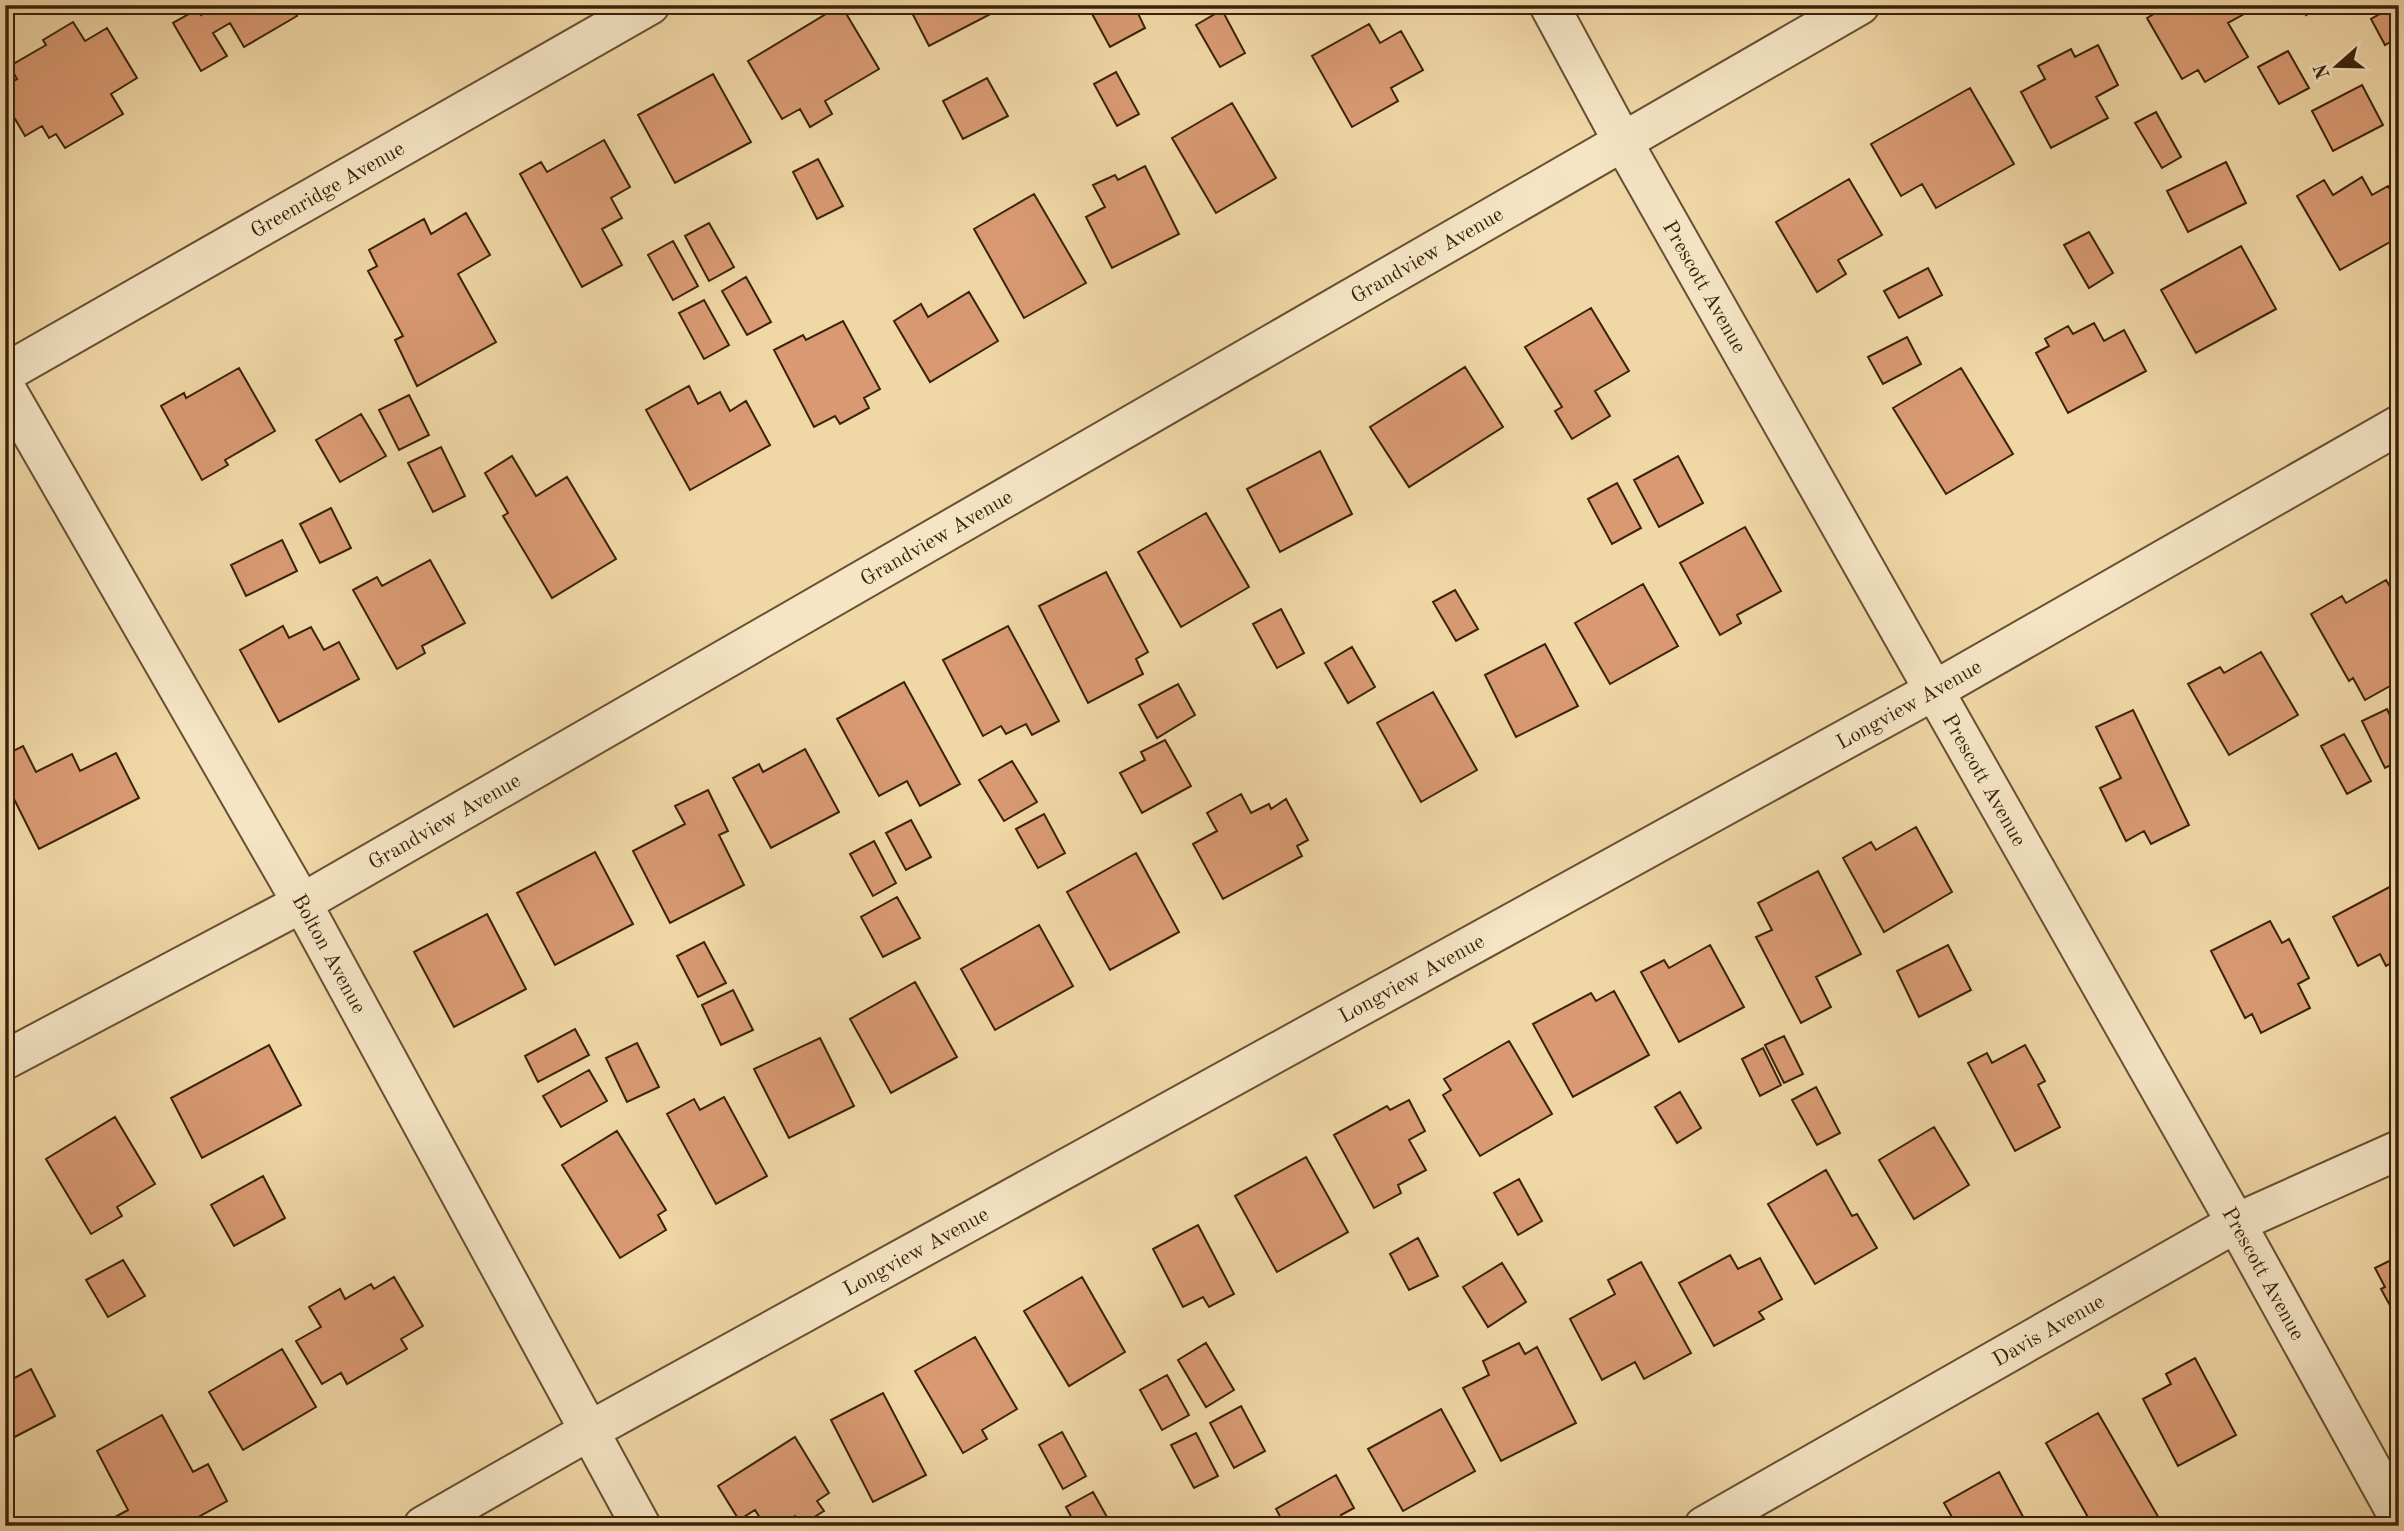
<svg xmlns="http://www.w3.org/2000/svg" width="2404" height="1531" font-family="'Old Standard TT',serif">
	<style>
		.building { fill: #d99a73; stroke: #3a220b; stroke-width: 2 }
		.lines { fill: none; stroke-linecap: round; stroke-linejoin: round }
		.street-casing { stroke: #684f32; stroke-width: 42 }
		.street { stroke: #f5e5c5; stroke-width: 38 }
		.labels { text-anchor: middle; stroke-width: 5; stroke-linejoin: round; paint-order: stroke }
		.street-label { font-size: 21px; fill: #3a220b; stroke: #f5e5c5 }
	</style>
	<rect width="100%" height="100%" fill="#f0d7a6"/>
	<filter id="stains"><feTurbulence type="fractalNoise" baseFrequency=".00286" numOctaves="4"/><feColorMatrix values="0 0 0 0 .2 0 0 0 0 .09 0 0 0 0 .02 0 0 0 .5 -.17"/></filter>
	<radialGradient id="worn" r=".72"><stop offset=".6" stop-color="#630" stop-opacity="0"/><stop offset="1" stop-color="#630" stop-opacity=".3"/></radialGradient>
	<path class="building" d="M218 5H291L297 16 244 47 230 23 213 33 227 56 201 71 173 23 198 9 201 15Z
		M841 5 879 69 825 101 832 114 810 127 800 109 782 119 748 61Z
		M908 5H1003L1004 7 929 46Z
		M1098 5H1134L1145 28 1110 47 1090 10Z
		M2160 5H2241L2246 13 2228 23 2248 57 2205 82 2198 70 2182 79 2147 18 2162 9Z
		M2301 5H2323L2306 15Z
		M2396 5H2399V37L2385 45 2371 19Z
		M1222 10 1245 53 1220 67 1196 25Z
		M73 22 85 41 107 28 137 78 111 94 123 114 65 148 56 134 49 138 42 126 25 136 5 102V86L17 79 10 66 46 45 43 40Z
		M1369 24 1380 43 1401 31 1423 70 1391 88 1398 101 1352 127 1312 56Z
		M2098 45 2118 85 2096 97 2108 118 2051 148 2021 92 2045 79 2038 66 2071 49 2075 57Z
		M2288 51 2309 88 2279 104 2258 67Z
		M1116 72 1139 114 1117 126 1094 84Z
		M713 74 751 142 675 183 638 115Z
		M987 78 1008 116 963 139 943 101Z
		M2362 85 2383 125 2333 151 2312 111Z
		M1970 88 2014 164 1936 208 1922 184 1901 196 1871 144Z
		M1232 103 1276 178 1216 213 1172 138Z
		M2156 112 2181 157 2162 168 2135 123Z
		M604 140 630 187 611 198 622 218 602 229 622 265 582 287 520 174 541 162 547 172Z
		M818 159 843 206 817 219 793 172Z
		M2226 162 2246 203 2188 232 2167 191Z
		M1145 166 1179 234 1112 268 1086 217 1105 207 1093 185 1115 175 1118 180Z
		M2362 177 2372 195 2388 186 2399 204V237L2340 270 2297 196 2324 180 2333 195Z
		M1849 179 1882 235 1838 260 1846 274 1817 292 1776 222Z
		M1034 194 1086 283 1024 318 974 229Z
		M466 213 490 255 458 274 496 342 417 386 395 340 403 336 368 271 377 266 369 250 424 219 431 234Z
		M709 223 734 267 709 281 685 236Z
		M2089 232 2113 273 2089 288 2064 245Z
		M673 241 698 286 673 300 648 255Z
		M2241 246 2276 309 2196 353 2161 290Z
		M1928 268 1942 295 1899 318 1884 291Z
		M746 277 771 322 747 335 722 291Z
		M969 292 998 341 930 382 894 321 921 304 928 317Z
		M704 300 729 345 704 359 679 313Z
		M1591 308 1629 371 1595 391 1610 416 1572 439 1555 411 1562 407 1525 347Z
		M843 321 880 389 864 398 869 408 840 424 835 416 814 427 774 350 803 335 806 340Z
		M2094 323 2104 341 2124 330 2146 371 2068 413 2036 353 2049 346 2045 339 2068 326 2073 334Z
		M1907 337 1921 364 1883 384 1868 357Z
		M1465 367 1503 427 1409 487 1370 427Z
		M239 368 275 431 225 460 228 465 202 480 161 406 184 393 186 398Z
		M1961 368 2013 454 1946 494 1893 408Z
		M689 386 698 404 720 392 730 411 746 401 770 445 690 490 646 410Z
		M409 395 429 435 399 450 379 410Z
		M361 414 386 456 340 482 316 440Z
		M441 447 465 496 433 512 408 463Z
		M1320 451 1352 514 1280 552 1247 489Z
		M512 456 536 496 567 477 616 559 552 598 503 516 508 513 485 473Z
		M1678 456 1703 503 1659 527 1634 480Z
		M1617 483 1641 528 1612 544 1588 499Z
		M331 508 351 548 320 563 300 524Z
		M1206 513 1249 587 1181 627 1138 552Z
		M1745 527 1781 591 1737 615 1741 623 1720 635 1680 563Z
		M282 540 297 571 246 596 231 565Z
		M430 560 465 623 422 646 425 653 397 669 353 590 377 577 382 586Z
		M1106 572 1148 652 1136 659 1143 674 1088 703 1039 606Z
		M2386 580 2399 601V681L2365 700 2353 678 2349 681 2311 614 2342 596 2346 603Z
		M1643 584 1678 646 1610 684 1575 623Z
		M1455 590 1478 629 1456 641 1433 602Z
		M1281 609 1304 653 1277 668 1253 624Z
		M283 626 289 638 311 627 324 650 339 642 359 679 279 722 240 650Z
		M1008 626 1059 721 1032 735 1026 724 1006 734 1001 726 983 736 943 660Z
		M1545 644 1578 706 1516 737 1485 675Z
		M1352 647 1375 687 1348 703 1325 663Z
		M2261 652 2298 715 2229 755 2188 684 2220 667 2224 673Z
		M904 682 960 784 920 806 907 781 879 796 837 719Z
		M1178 684 1195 715 1157 738 1139 705Z
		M1433 692 1477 770 1421 802 1377 723Z
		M2387 709 2399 735V761L2385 768 2362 721Z
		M2133 710 2189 825 2151 844 2144 831 2126 841 2100 788 2121 778 2096 727Z
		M2344 734 2371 781 2347 794 2321 746Z
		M1165 740 1191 786 1142 813 1120 773 1145 760 1141 752Z
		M23 746 36 772 72 754 80 771 116 753 139 798 39 849 5 781V755Z
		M805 749 839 812 771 848 733 778 759 764 763 772Z
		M1012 761 1037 802 1004 821 979 780Z
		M708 790 728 831 719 835 744 885 670 923 633 851 685 824 675 806Z
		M1241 794 1251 813 1269 804 1271 809 1286 799 1308 840 1297 846 1302 856 1223 899 1193 844 1217 831 1207 813Z
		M1044 814 1065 853 1038 868 1016 829Z
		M911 820 931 857 906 870 886 833Z
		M1916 827 1952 892 1884 932 1843 858 1871 842 1876 850Z
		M874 841 896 883 873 896 850 854Z
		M595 852 633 924 555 965 517 893Z
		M1136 853 1179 932 1110 970 1067 892Z
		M1818 871 1861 954 1816 977 1831 1007 1801 1023 1756 937 1772 930 1758 903Z
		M2399 882V959L2386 966 2380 954 2358 966 2333 917Z
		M897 897 920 938 883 957 861 917Z
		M487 914 526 989 454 1027 414 952Z
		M2270 921 2282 943 2289 939 2309 978 2298 984 2310 1008 2261 1033 2252 1014 2245 1018 2211 951Z
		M1039 925 1073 986 995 1030 961 969Z
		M704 942 726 983 698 997 677 956Z
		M1710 945 1744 1007 1679 1042 1641 972 1664 960 1669 968Z
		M1948 945 1971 990 1919 1017 1897 971Z
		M915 982 957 1057 891 1093 850 1019Z
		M733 990 753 1030 721 1045 702 1005Z
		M1614 991 1649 1055 1573 1097 1533 1024 1591 993 1596 1001Z
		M575 1029 589 1055 538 1082 525 1056Z
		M1784 1036 1803 1074 1784 1083 1765 1045Z
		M820 1038 854 1106 789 1138 754 1069Z
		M1509 1041 1552 1114 1480 1156 1443 1095 1451 1090 1444 1079Z
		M637 1043 659 1087 627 1102 606 1058Z
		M269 1045 301 1105 202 1158 171 1098Z
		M2025 1045 2045 1081 2038 1085 2060 1127 2015 1151 1968 1063 1987 1053 1992 1063Z
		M1763 1048 1781 1085 1760 1096 1742 1059Z
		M589 1070 607 1101 561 1127 543 1096Z
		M1816 1087 1840 1133 1817 1145 1792 1100Z
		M1680 1092 1701 1128 1677 1143 1655 1107Z
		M724 1097 767 1176 716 1204 667 1114 694 1099 700 1110Z
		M1409 1100 1425 1131 1409 1140 1426 1170 1398 1185 1401 1193 1374 1208 1334 1135 1387 1106 1390 1110Z
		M115 1117 155 1184 117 1207 122 1216 91 1234 46 1159Z
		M1934 1127 1969 1185 1914 1219 1879 1160Z
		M617 1131 666 1210 658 1215 666 1230 620 1258 562 1165Z
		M1306 1157 1348 1232 1277 1272 1235 1196Z
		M1826 1170 1852 1216 1857 1214 1877 1248 1815 1284 1768 1204Z
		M263 1176 285 1218 234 1246 211 1205Z
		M1519 1179 1542 1221 1518 1235 1494 1193Z
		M5 1215 14 1230 5 1235Z
		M1198 1225 1234 1294 1209 1307 1203 1297 1183 1307 1153 1249Z
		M1418 1238 1438 1276 1409 1290 1390 1254Z
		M1730 1255 1738 1269 1760 1258 1782 1299 1759 1312 1764 1319 1714 1346 1679 1283Z
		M2399 1256V1322L2381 1289 2385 1287 2375 1268Z
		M123 1260 145 1296 108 1317 86 1280Z
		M1641 1262 1691 1353 1644 1379 1635 1362 1602 1380 1570 1319 1615 1294 1608 1280Z
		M1502 1263 1526 1302 1488 1327 1463 1287Z
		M394 1277 423 1326 401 1339 407 1349 347 1384 341 1373 322 1384 296 1341 321 1327 309 1307 340 1289 345 1299 371 1284 374 1289Z
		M1082 1277 1125 1352 1069 1386 1024 1311Z
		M975 1337 1017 1409 982 1430 987 1439 963 1453 915 1371Z
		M1206 1343 1234 1390 1206 1407 1178 1360Z
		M1519 1343 1525 1354 1537 1347 1576 1423 1501 1461 1463 1388 1489 1375 1483 1361Z
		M282 1349 316 1407 243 1450 209 1392Z
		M2195 1358 2236 1435 2178 1466 2143 1399 2171 1384 2166 1374Z
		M31 1369 55 1416 5 1442V1383Z
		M1167 1375 1189 1415 1162 1430 1140 1390Z
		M883 1393 926 1475 873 1502 831 1420Z
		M1241 1406 1265 1451 1234 1468 1210 1423Z
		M1441 1409 1475 1471 1403 1511 1368 1449Z
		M2098 1413 2160 1520 2150 1526H2093L2046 1443Z
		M162 1415 193 1472 208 1464 227 1501 182 1526H119L115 1517 128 1510 97 1451Z
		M1062 1432 1086 1476 1063 1489 1039 1445Z
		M1196 1433 1218 1476 1194 1488 1171 1445Z
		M795 1437 829 1493 817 1501 824 1511 801 1525 795 1516 779 1526H765L755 1510 739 1520 718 1486Z
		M1999 1472 2028 1526H1957L1944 1503Z
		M1336 1475 1354 1508 1341 1515 1347 1526H1285L1276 1509Z
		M1093 1492 1112 1526H1076L1066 1507Z
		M1917 1517 1922 1526H1901Z"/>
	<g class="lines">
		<defs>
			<g id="street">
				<path id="s1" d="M1549 5 1623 142 2236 1223 2399 1518"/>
				<path id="s2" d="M5 373 650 5"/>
				<path id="s3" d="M5 387 302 903 641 1526"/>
				<path id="s4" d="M5 1060 302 903 1860 5"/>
				<path id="s5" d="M423 1526 589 1431 1935 690 2399 425"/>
				<path id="s6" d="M1704 1526 2236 1223 2399 1150"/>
			</g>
		</defs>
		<use href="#street" class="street-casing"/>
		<use href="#street" class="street"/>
	</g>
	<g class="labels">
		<g class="street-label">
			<text dy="7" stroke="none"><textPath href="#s2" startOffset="371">Greenridge Avenue</textPath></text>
			<text dy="7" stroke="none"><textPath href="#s4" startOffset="1634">Grandview Avenue</textPath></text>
			<text dy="7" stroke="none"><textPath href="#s1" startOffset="322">Prescott Avenue</textPath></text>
			<text dy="7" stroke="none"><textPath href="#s4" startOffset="1068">Grandview Avenue</textPath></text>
			<text dy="7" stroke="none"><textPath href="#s5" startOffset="1698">Longview Avenue</textPath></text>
			<text dy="7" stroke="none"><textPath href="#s1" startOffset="889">Prescott Avenue</textPath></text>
			<text dy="7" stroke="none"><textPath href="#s4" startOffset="500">Grandview Avenue</textPath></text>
			<text dy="7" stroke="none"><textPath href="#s3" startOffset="653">Bolton Avenue</textPath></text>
			<text dy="7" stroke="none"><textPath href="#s5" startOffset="1130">Longview Avenue</textPath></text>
			<text dy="7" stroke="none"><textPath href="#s5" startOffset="564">Longview Avenue</textPath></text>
			<text dy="7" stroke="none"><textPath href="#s1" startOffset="1456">Prescott Avenue</textPath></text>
			<text dy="7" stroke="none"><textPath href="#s6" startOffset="396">Davis Avenue</textPath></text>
		</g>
	</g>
	<rect width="2404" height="1531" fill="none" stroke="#f0d7a6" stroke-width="28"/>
	<rect x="7" y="7" width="2390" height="1517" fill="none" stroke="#3a220b" stroke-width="3.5"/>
	<rect x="14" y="14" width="2376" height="1503" fill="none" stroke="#3a220b" stroke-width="2"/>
	<g transform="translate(2337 66) rotate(250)" stroke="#f5e5c5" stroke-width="5" paint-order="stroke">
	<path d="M0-5L12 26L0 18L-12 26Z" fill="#3a220b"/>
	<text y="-10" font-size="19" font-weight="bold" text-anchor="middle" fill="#3a220b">N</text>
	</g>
	<rect width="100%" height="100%" filter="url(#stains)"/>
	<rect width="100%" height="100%" fill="url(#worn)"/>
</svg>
